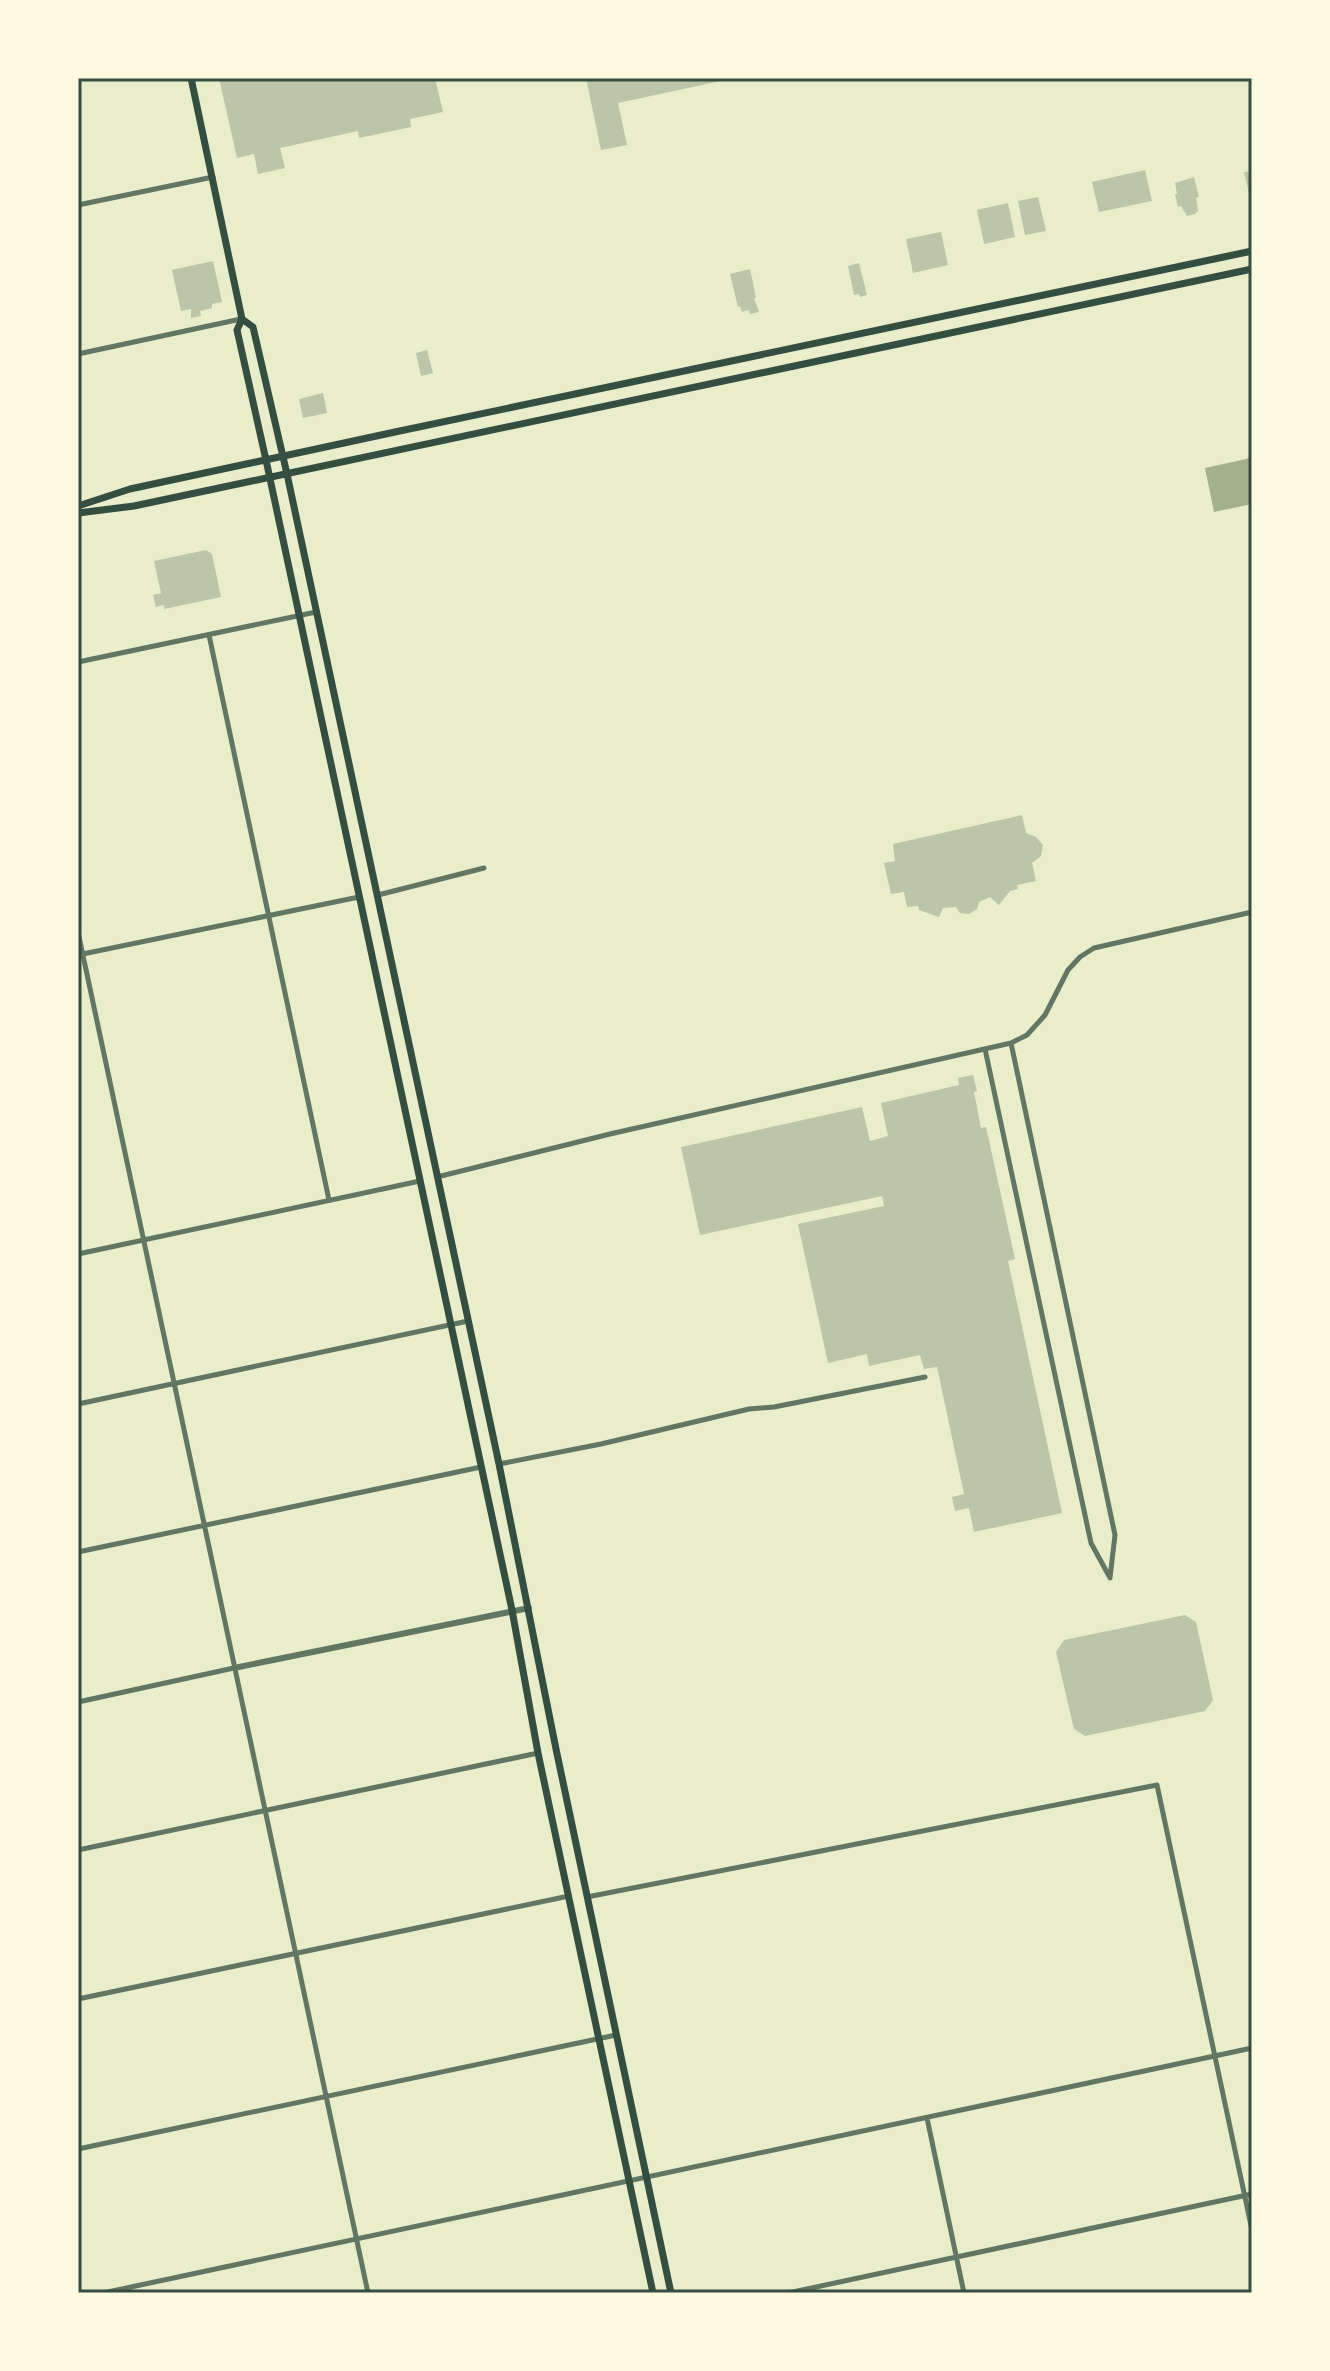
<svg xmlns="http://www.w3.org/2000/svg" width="1330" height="2371" font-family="'Open Sans',sans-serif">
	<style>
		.water { fill: #a3b18a }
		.building { fill: #bcc5a7 }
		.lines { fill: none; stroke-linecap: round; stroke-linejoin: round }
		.minor { stroke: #617663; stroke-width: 5 }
		.tertiary { stroke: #617663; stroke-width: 6 }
		.secondary { stroke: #344e41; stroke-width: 7 }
		.neatline { fill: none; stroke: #344e41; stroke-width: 3 }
	</style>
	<rect width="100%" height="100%" fill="#e9edc9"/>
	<path class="water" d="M1252 456V504L1214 512 1205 468 1246 459Z"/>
	<path class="building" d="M219 78H435L443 112 410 119 411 127 359 138 358 131 280 148 285 168 258 174 254 154 237 158Z
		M586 78H730V79L618 103 627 145 601 150Z
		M1145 170 1152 201 1099 212 1092 182Z
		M1252 171V202H1251L1244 172Z
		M1194 177 1199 197 1196 198 1198 211 1195 214 1187 216 1181 206 1178 207 1175 194H1177L1175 183Z
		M1038 197 1046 231 1025 235 1018 201Z
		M1008 203 1015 237 984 244 977 210Z
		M941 232 948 265 913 273 906 239Z
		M213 261 222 302 212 304V308L200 311 201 316 191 318V309L181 311 172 270Z
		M859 263 867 295 860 297 859 294 854 295 848 266Z
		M750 269 756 298H754L759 312 750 314 749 310 742 312 740 306 738 307 730 274Z
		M427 350 433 373 421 376 416 353Z
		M323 393 327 413 303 418 299 399Z
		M206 550 212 554 221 597 164 609V605L156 607 153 595 161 593 154 561Z
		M1022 815 1026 833 1036 837 1043 845 1041 856 1032 863 1036 881 1017 885 1018 889 1010 891 999 905 990 897 979 902 977 909 969 914 960 913 956 907 943 908 939 917 919 910 918 906 907 907 904 892 891 894 884 863 895 861 893 844Z
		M973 1075 977 1091 974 1092 981 1128 986 1127 1015 1259 1008 1261 1062 1513 974 1532 969 1508 955 1511 952 1497 964 1494 937 1367 924 1369 920 1355 869 1366 867 1354 828 1363 798 1224 884 1206 882 1196 700 1235 681 1147 862 1107 870 1141 888 1136 881 1103 959 1085 958 1078Z
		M1185 1615 1196 1622 1213 1700 1205 1711 1085 1736 1074 1729 1056 1652 1064 1640Z"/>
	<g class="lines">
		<path class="minor" d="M78 205 213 177
			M78 354 241 319
			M209 635 329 1200
			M78 662 316 612
			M378 895 484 868
			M78 932 368 2293
			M78 955 359 897
			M1011 1043 1115 1535 1110 1578
			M985 1049 1091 1543 1109 1576
			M437 1177 610 1134 1011 1043 1027 1035 1045 1015 1068 970 1080 957 1094 948 1252 912
			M78 1254 420 1181
			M78 1404 468 1321
			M499 1464 601 1444 749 1409 774 1407 925 1377
			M78 1552 481 1467
			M78 1702 234 1668
			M78 1850 538 1753
			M587 1897 1157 1785 1252 2230
			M78 1999 569 1896
			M927 2118 964 2293
			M78 2149 616 2035
			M103 2293 1252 2048
			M788 2293 1252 2194"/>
		<path class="tertiary" d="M234 1668 529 1608"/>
		<path class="secondary" d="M191 78 242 319 237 330 266 460 512 1610 538 1753 653 2293
			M242 319 253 327 287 474 499 1464 556 1749 671 2293
			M78 506 130 489 395 432 1252 251
			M78 513 134 506 1252 269"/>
	</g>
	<rect width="1330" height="2371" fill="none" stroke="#fefae0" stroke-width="160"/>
	<rect x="80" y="80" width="1170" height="2211" class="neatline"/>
</svg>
